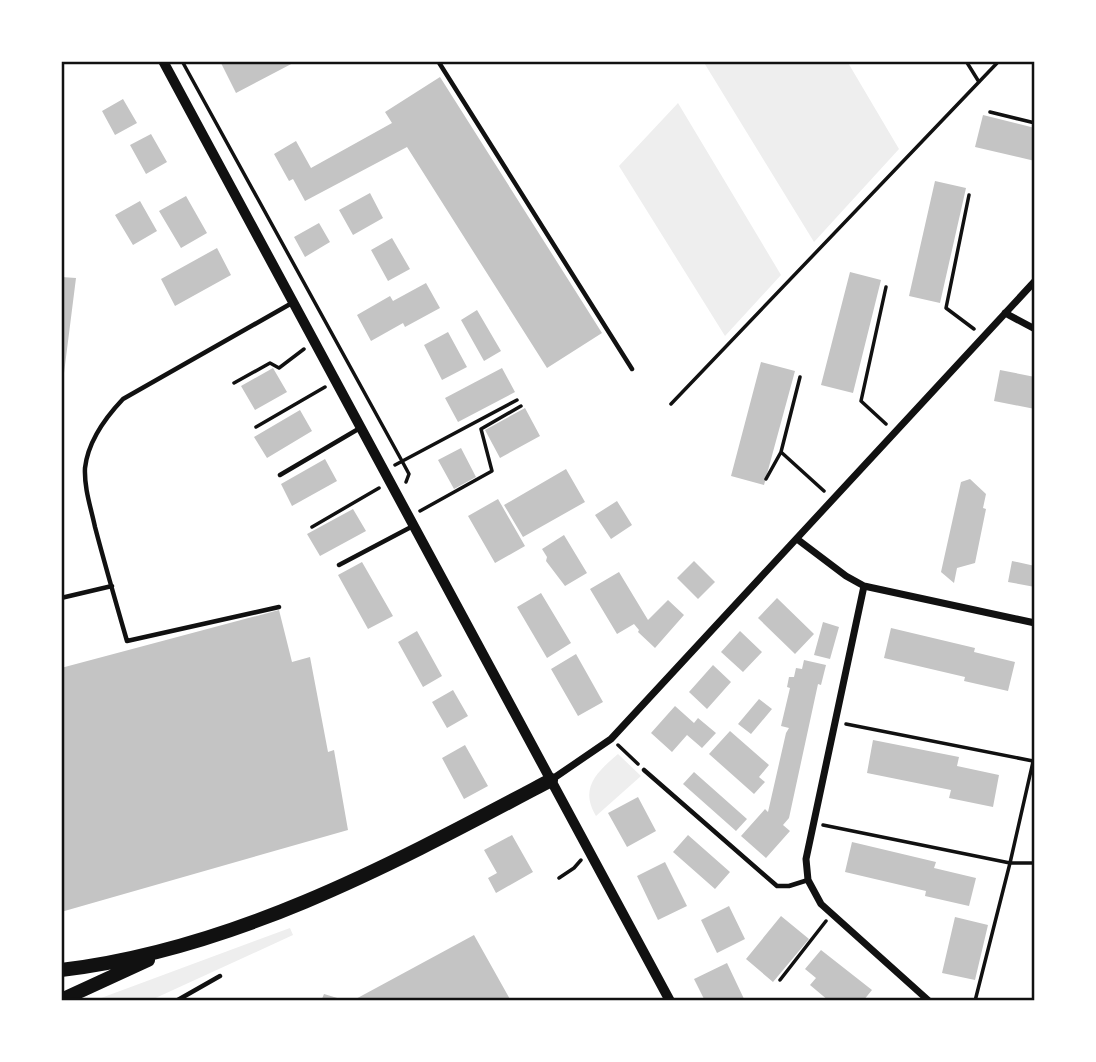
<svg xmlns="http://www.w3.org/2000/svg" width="1096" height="1062" font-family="'Exo 2',sans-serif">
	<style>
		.green { fill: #eee }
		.building { fill: #c4c4c4 }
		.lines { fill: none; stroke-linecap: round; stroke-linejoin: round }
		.path { stroke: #111; stroke-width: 3.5 }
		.service { stroke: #111; stroke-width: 4.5 }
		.minor { stroke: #111; stroke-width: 7 }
		.tertiary { stroke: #111; stroke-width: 10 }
		.trunk { stroke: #111; stroke-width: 14 }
		.neatline { fill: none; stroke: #111; stroke-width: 2.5 }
	</style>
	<rect width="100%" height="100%" fill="#fff"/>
	<path class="green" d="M703 61H847L899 149 814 242Z
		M678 103 781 275 725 336 619 166Z
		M618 754 641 776 596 816C579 788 597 772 618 754Z
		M290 928 293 935 149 1001H93Z"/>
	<path class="building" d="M220 61H297L236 93Z
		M440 77 602 333 547 368 407 147 305 201 293 179 289 181 274 154 296 141 311 168 392 123 385 112Z
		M123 99 137 123 115 135 102 111Z
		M983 115 1035 128V161L975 147Z
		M151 134 167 162 146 174 130 145Z
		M935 181 966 188 940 303 909 296Z
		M370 193 383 218 353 235 339 210Z
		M186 196 207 233 181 248 159 211Z
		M140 201 157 231 133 245 115 215Z
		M319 223 330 242 305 257 294 237Z
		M392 238 410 269 388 281 371 250Z
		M217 248 231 275 175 306 161 279Z
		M850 272 881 280 853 393 821 385Z
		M61 277 76 278 63 381H61Z
		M426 283 440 308 405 327 403 323 371 341 357 315 390 296 393 301Z
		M477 310 501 351 484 361 461 320Z
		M448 332 467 367 442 380 424 345Z
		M761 362 795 371 764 485 731 476Z
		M273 368 287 392 255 410 241 386Z
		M502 368 515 392 458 422 445 398Z
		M1000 370 1035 377V409L994 401Z
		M525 408 540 436 500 458 485 430Z
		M300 410 312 431 267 458 254 437Z
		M461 448 476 477 454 489 438 460Z
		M325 459 337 481 292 506 281 484Z
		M566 469 585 502 523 537 504 505Z
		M970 479 986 494 983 508 986 509 975 563 957 568 954 583 941 572 961 482Z
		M498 499 525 546 495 563 468 516Z
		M617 501 632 525 611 539 595 515Z
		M353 509 366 531 320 556 307 534Z
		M564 535 587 573 565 586 546 561 547 557 542 549Z
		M694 561 715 582 698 599 677 578Z
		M1012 561 1035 566V587L1008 582Z
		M362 562 393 616 368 629 338 575Z
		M619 572 648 620 668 600 684 615 655 648 638 632 639 630 634 624 617 634 590 589Z
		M541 593 571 643 547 658 517 607Z
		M777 598 814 634 795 654 758 618Z
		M279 610 292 662 310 657 328 752 334 750 348 830 61 912V668Z
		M823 622 839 627 830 659 814 655Z
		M891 628 975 648 974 652 1015 662 1008 691 964 681 965 677 884 658Z
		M417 631 442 676 423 687 398 642Z
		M740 631 762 652 743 672 721 652Z
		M576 654 603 702 578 716 551 669Z
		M804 660 826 665 821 685 818 684 789 818 783 825 790 831 766 858 741 836 765 809 768 812 786 733 789 728 781 726 790 688 787 687 789 677H794L796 668 802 669Z
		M713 665 731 682 707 709 689 692Z
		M453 690 468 716 447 728 432 702Z
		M759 699 772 709 751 734 738 724Z
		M675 706 694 723 698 718 716 733 702 748 687 735 672 752 651 733Z
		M730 731 769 765 759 777 765 782 754 794 709 754Z
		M873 740 959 757 957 766 999 775 993 807 949 798 951 790 867 773Z
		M465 745 488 786 464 799 442 758Z
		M694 772 747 819 736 831 683 784Z
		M638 797 656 831 627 847 608 813Z
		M512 835 533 872 496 893 488 878 497 873 484 850Z
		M688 835 730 872 715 889 673 852Z
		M852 842 936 862 934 868 976 878 969 906 925 896 926 891 845 872Z
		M665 862 687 906 658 920 637 876Z
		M729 906 745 939 717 953 701 920Z
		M781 916 809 939 773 982 746 959Z
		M955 917 988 925 975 980 942 973Z
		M474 935 511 1001H352Z
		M821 950 872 990 863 1001H829L810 985 816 978 805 969Z
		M727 963 745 1001H705L694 979Z
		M324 994 344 1000V1001H321Z"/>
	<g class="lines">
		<path class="path" d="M182 61 402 461 409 474 406 482
			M966 61 979 82
			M990 112 1035 123
			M969 195 946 308 974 329
			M886 287 861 401 886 424
			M234 383 270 363 279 368 304 349
			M671 404 999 61
			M256 427 325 387
			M781 452 824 491
			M395 465 517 400
			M766 479 781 452 800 377
			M420 511 492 471 481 429 521 406
			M312 527 379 488
			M846 724 1033 761
			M618 745 638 764
			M823 825 1010 863 1035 753
			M559 878 574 868 581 860
			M780 980 826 921
			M975 1001 1010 863H1035"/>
		<path class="service" d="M438 61 632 369
			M280 475 360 428
			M339 565 413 526
			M61 598 112 586
			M279 607 127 641C116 603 105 565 95 527 91 508 84 488 85 468 88 441 105 418 123 399L292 303
			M644 770 777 886H789L808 880
			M176 1001 220 976"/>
		<path class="minor" d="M1005 313 1035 329
			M797 539 846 576 864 586 806 859 808 880 821 904 929 1001
			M864 586 1035 623
			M551 780 611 739 1035 281"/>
		<path class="tertiary" d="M163 61 670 1001"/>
		<path class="trunk" d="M61 970C237 949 396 862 551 780
			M61 1000 148 960"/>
	</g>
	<rect width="1096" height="1062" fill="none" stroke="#ffffff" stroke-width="126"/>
	<rect x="63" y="63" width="970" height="936" class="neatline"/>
</svg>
